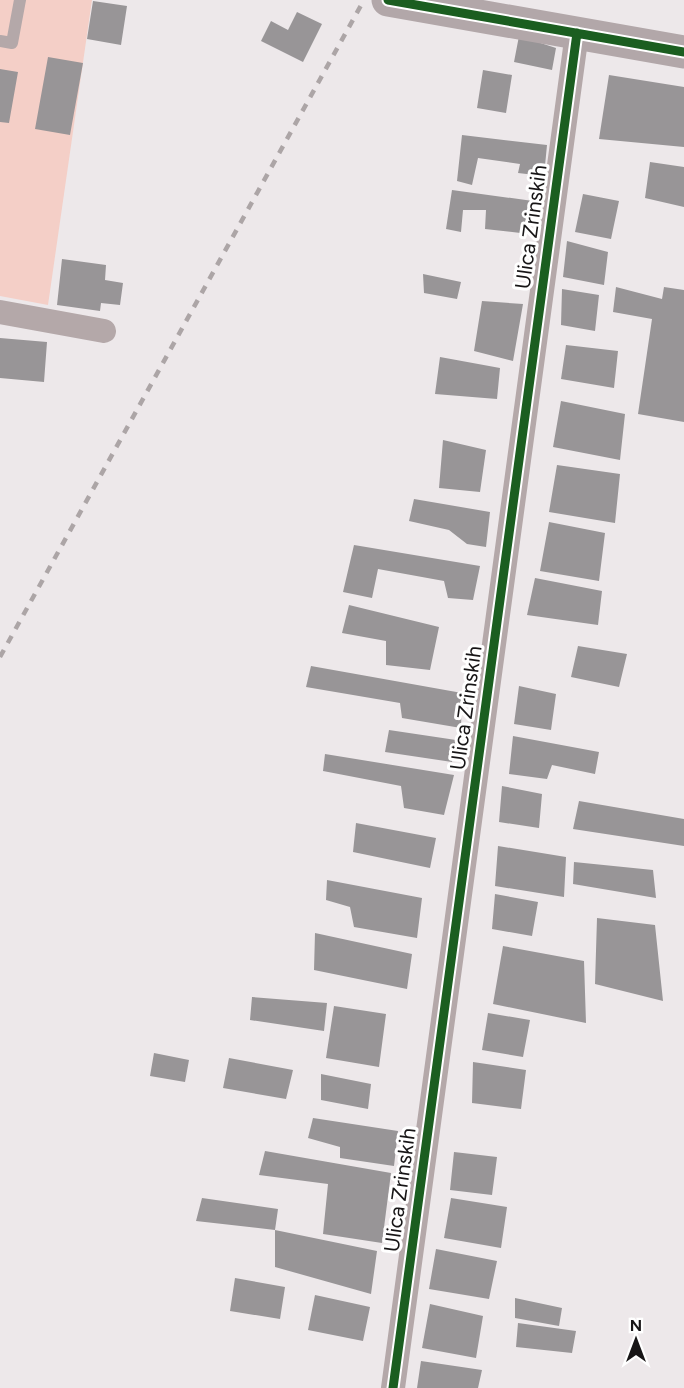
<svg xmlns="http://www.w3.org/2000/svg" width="684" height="1388" font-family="Figtree,sans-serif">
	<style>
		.green { fill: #f4cfc7 }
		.building { fill: #989597 }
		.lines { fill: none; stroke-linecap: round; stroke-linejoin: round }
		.lane { stroke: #b4a8a9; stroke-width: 12 }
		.street { stroke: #b4a8a9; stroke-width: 24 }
		.secondary { stroke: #b2a7a9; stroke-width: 33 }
		.rail { stroke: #aca5a6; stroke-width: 4.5; stroke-dasharray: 8 8; stroke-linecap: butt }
		.cycleway-casing { stroke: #fff; stroke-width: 13 }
		.cycleway { stroke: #1b5e20; stroke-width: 9 }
		.labels { text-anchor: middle; stroke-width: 6; stroke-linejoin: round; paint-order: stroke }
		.street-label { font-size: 21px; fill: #171516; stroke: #fff }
	</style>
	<rect width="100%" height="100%" fill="#ede8ea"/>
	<path class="green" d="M0 0H92L48 305 0 296Z"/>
	<path class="building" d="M93 1 127 6 121 45 87 39Z
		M297 12 322 24 303 62 261 41 271 21 288 30Z
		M519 36 556 48 552 70 514 62Z
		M48 57 83 63 70 135 35 129Z
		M0 69 18 72 9 123 0 122Z
		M483 70 512 75 506 113 477 108Z
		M609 75 684 87V147L599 139Z
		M462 135 547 145 544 176 518 173 520 164 478 158 472 185 457 181Z
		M650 162 684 167V207L645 198Z
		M452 190 533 201 529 234 485 229 486 210H463L461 232 446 229Z
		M583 194 619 201 611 239 575 232Z
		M567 241 608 252 604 285 563 277Z
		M62 259 106 265 105 280 123 283 120 305 101 303 100 311 57 305Z
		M423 274 461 282 457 299 424 293Z
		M616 287 662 299 664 287 684 290V422L638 414 652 319 613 312Z
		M562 289 599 295 595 331 561 325Z
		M482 301 523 304 513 361 474 351Z
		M0 338 47 342 44 382 0 378Z
		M566 345 618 351 614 388 561 379Z
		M440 357 500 368 497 399 435 394Z
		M561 401 625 414 620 460 553 447Z
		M443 440 486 450 480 492 439 488Z
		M557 465 620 474 615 523 549 512Z
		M414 499 490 512 486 547 467 544 449 530 409 521Z
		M549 522 605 533 599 581 540 571Z
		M354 545 480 566 473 600 448 598 444 581 378 569 372 598 343 592Z
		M535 578 602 591 598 625 527 615Z
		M349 605 439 627 430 670 386 665V641L342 633Z
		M578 646 627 654 619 687 571 677Z
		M311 666 462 693 461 728 402 718 400 703 306 687Z
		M519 686 556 694 551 730 514 724Z
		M389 730 456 740 452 762 385 752Z
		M513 736 599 752 595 774 552 765 547 779 509 774Z
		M325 754 454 775 444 815 404 808 401 786 323 771Z
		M502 786 542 794 539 828 499 822Z
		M579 801 684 819V846L573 829Z
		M356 823 436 838 430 868 353 852Z
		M498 846 566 857 564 897 495 886Z
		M574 862 653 870 656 898 573 884Z
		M327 880 422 898 417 938 354 927 350 907 326 900Z
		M495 894 538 902 532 936 492 929Z
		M597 918 655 925 663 1001 595 984Z
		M315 933 412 954 407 989 314 970Z
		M503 946 584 961 586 1023 493 1004Z
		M252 997 327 1003 324 1031 250 1020Z
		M334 1006 386 1014 379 1067 326 1058Z
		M488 1013 530 1020 523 1057 482 1050Z
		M154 1053 189 1060 185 1082 150 1076Z
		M229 1058 293 1070 286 1099 223 1088Z
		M473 1062 526 1070 521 1109 472 1103Z
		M321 1074 371 1084 368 1109 321 1100Z
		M313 1118 398 1131 394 1166 340 1158V1147L308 1138Z
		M265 1151 391 1173 382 1243 323 1234 328 1184 259 1175Z
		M454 1152 497 1157 492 1195 450 1190Z
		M202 1198 278 1209 275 1230 196 1221Z
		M451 1198 507 1207 501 1248 444 1238Z
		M275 1230 377 1251 371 1294 275 1267Z
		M436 1249 497 1261 489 1299 429 1289Z
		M235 1278 285 1287 280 1319 230 1311Z
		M315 1295 370 1307 363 1341 308 1330Z
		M515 1298 562 1308 559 1326 515 1318Z
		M430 1304 483 1316 476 1358 422 1348Z
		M518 1323 576 1331 572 1353 516 1347Z
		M421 1361 482 1370 478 1388H417Z"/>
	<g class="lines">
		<path class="lane" d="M0 41 12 43 20 0"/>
		<path class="street" d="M0 312 104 331
			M393 1388 577 33"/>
		<path class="secondary" d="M388 0 684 52"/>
		<path class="rail" d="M0 657 364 0"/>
		<defs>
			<path id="cycleway" d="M388 0 684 52
				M393 1388 577 33"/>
		</defs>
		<use href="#cycleway" class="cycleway-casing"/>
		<use href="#cycleway" class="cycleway"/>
	</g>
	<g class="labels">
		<g class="street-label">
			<text transform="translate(531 227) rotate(-82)" y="7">Ulica Zrinskih</text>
			<text transform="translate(466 708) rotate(-82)" y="7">Ulica Zrinskih</text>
			<text transform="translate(400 1190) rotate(-82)" y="7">Ulica Zrinskih</text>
		</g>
	</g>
	<g transform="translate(636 1340)" stroke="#ffffff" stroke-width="4.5" paint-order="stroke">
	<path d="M0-4.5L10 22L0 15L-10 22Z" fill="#171516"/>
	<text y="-9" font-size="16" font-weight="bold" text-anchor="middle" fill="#171516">N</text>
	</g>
</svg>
